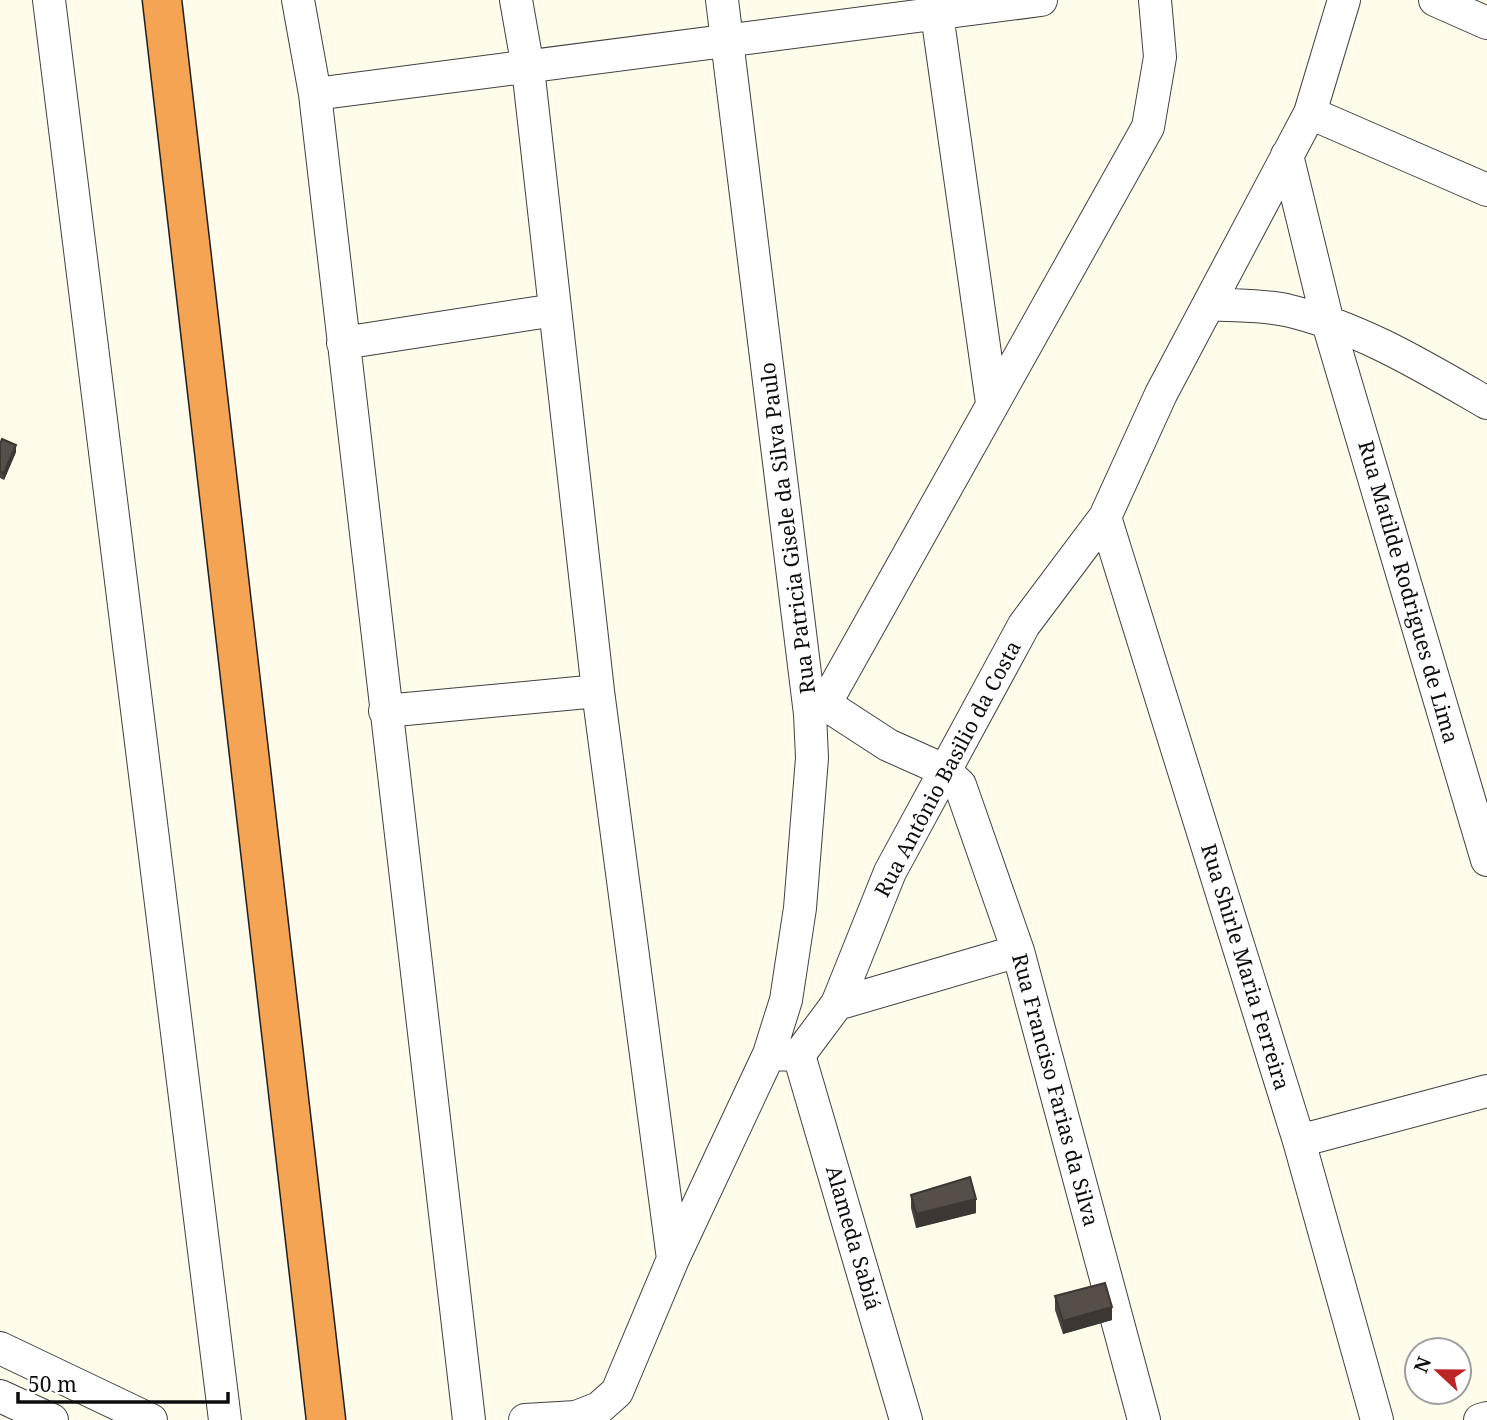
<svg xmlns="http://www.w3.org/2000/svg" width="1487" height="1420" font-family="'Noto Serif',serif">
	<style>
		.lines { fill: none; stroke-linecap: round; stroke-linejoin: round }
		.street-casing { stroke: #404040; stroke-width: 34 }
		.highway-casing { stroke: #1e1e1e; stroke-width: 41 }
		.street { stroke: #fff; stroke-width: 32 }
		.highway { stroke: #f5a454; stroke-width: 38 }
		.wall { fill: #49433f }
		.shaded-wall { fill: #3c3733 }
		.building { fill: #554e49; stroke: #3c3733; stroke-width: 2 }
		.labels { text-anchor: middle; stroke-width: 7; stroke-linejoin: round; paint-order: stroke }
		.street-label { font-size: 21px; fill: #0d0d0d; stroke: #fff }
	</style>
	<rect width="100%" height="100%" fill="#fffcec"/>
	<g class="lines">
		<defs>
			<path id="street" d="M49 0 225 1420
				M298 0 315 94 469 1420
				M516 0 528 68 598 691 673 1259
				M935 0 992 403
				M1435 0 1487 23
				M315 94 1041 0
				M1310 113 1487 190
				M1287 155 1328 323 1487 860
				M1210 304C1235 306 1262 305 1286 310 1359 327 1423 366 1487 403
				M343 343 555 310
				M1105 517 1299 1141 1377 1420
				M825 704 888 745 944 770 960 785 1018 951 1144 1420
				M385 711 598 691
				M810 714 825 704 1148 127 1160 57 1155 0
				M837 1004 1018 951
				M769 1054 799 1055 837 1004 890 872 1024 625 1105 517 1161 394 1310 113 1344 0
				M799 1055 906 1420
				M1299 1141 1487 1091
				M0 1348 151 1420
				M0 1396 52 1420
				M525 1420 576 1417 599 1408 617 1392 673 1259 769 1054 786 1000 800 908 812 758 810 714 722 0
				M1480 1420 1487 1418"/>
			<path id="highway" d="M162 0 326 1420"/>
		</defs>
		<use href="#street" class="street-casing"/>
		<use href="#highway" class="highway-casing"/>
		<use href="#street" class="street"/>
		<use href="#highway" class="highway"/>
	</g>
	<path class="wall" d="M0 444 16 452 4 480 0 478Z
		M911 1195 976 1213 916 1228 911 1208Z
		M1055 1296 1112 1320 1063 1334 1055 1310Z"/>
	<path class="shaded-wall" d="M16 445V452L4 480V473Z
		M976 1199V1213L916 1228V1214Z
		M1112 1307V1320L1063 1334V1321Z"/>
	<path class="building" d="M2 439 16 445 4 473 0 472V444Z
		M970 1177 976 1199 916 1214 911 1195Z
		M1105 1283 1112 1307 1063 1321 1055 1296Z"/>
	<g class="labels">
		<g class="street-label">
			<text transform="translate(788 528) rotate(-97)" y="7">Rua Patricia Gisele da Silva Paulo</text>
			<text transform="translate(1408 592) rotate(74)" y="7">Rua Matilde Rodrigues de Lima</text>
			<text transform="translate(948 769) rotate(-62)" y="7">Rua Antônio Basilio da Costa</text>
			<text transform="translate(1245 967) rotate(73)" y="7">Rua Shirle Maria Ferreira</text>
			<text transform="translate(1055 1090) rotate(75)" y="7">Rua Franciso Farias da Silva</text>
			<text transform="translate(853 1238) rotate(74)" y="7">Alameda Sabiá</text>
		</g>
	</g>
	<g transform="translate(1438 1371) rotate(292)"><circle r="33" fill="#ffffff" stroke="#9e9e9e" stroke-width="2"/>
	<path d="M0-5L12 26L0 18L-12 26Z" fill="#bd2426"/>
	<text y="-10" font-size="19" font-weight="bold" text-anchor="middle" fill="#0d0d0d">N</text>
	</g>
	<path d="M18 1392v10h210v-10" fill="none" stroke="#0d0d0d" stroke-width="3.5"/>
	<text x="28" y="1392" font-size="21" fill="#0d0d0d" stroke="#ffffff" stroke-width="5" paint-order="stroke">50 m</text>
</svg>
